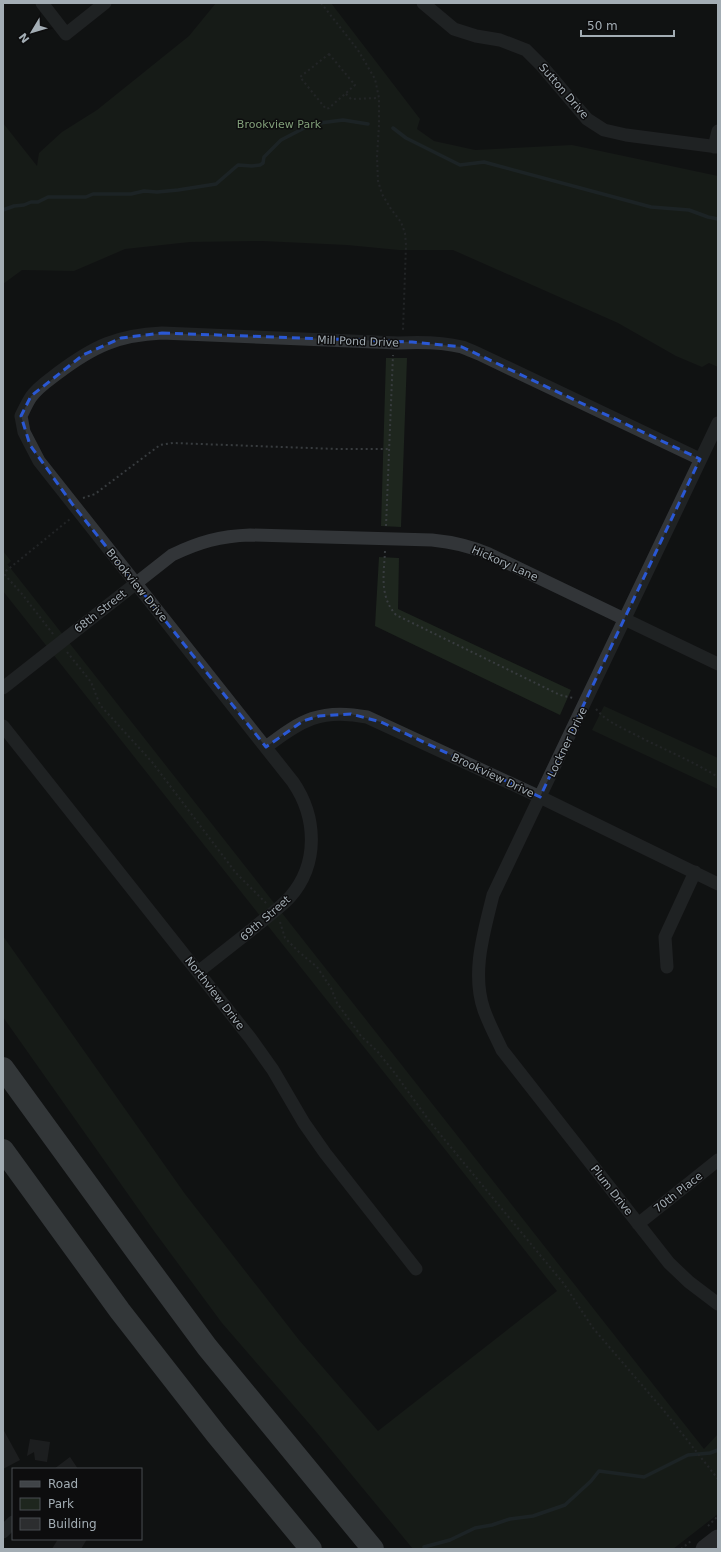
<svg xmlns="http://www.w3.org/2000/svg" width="721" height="1552" font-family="'DejaVu Sans',sans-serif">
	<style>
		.green { fill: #1e261e }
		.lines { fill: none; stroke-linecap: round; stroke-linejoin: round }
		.stream { stroke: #2b393c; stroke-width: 3.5 }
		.building { fill: #2c2d2f }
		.path { stroke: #383c3f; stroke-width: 2; stroke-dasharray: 2 3; stroke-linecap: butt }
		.street { stroke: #323538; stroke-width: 13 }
		.secondary { stroke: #404448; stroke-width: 19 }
		.highway { stroke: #5e6469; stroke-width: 22 }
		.marked { fill: none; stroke: #2a58d4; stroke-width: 3; stroke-dasharray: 8 5; stroke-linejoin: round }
		.labels { text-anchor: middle; stroke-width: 3; stroke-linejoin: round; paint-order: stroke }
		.street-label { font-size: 11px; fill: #a3adb4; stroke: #0d0d0e }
		.park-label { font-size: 11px; fill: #819f79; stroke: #0d0d0e }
	</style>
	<rect width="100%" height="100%" fill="#111213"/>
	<path class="green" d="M216 3H331L420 119 417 129 434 141 475 150 572 145 718 176V367L709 363 702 367 676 356 618 323 453 250H399L347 245 262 241 190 242 125 249 74 271 22 270 3 284V123L37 166 39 153 62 132 97 110 189 36Z
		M386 358H407L401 527 381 526Z
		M3 551 11 561 7 565H8L704 1449 718 1434V1514L673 1549H413L313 1428 222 1323 154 1231 3 1017V936L185 1194 299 1340 378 1431 557 1291 3 591Z
		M379 557 399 558 398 609 571 690 560 715 375 626Z
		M604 706 718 758V789L592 730Z"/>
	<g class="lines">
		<path class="stream" d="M393 128 406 138 460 165 484 162 651 207 689 210 708 217 718 219
			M3 210 14 206 24 205 31 202H38L48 197H86L93 194H131L144 191 157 192 178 190 216 184 238 165 252 166 260 165 263 163 264 157 281 140 312 124 343 120 368 124
			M424 1547 450 1540 475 1528 492 1525 510 1519 533 1516 565 1505 591 1481 599 1471 644 1477 688 1455 710 1453 718 1450"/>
	</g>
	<path class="building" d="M3 1429 20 1460 3 1469Z
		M30 1439 50 1442 47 1462 35 1460 34 1452 27 1456Z
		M70 1457 78 1469H54Z
		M58 1539H87L81 1549H52Z"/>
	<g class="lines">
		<path class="path" d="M321 3 358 50 375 79 379 98V125L377 157 378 181 382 194 391 209 401 222 405 233 406 245 403 330
			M329 54 355 85 329 108 326 109 300 77Z
			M346 94 351 99 379 98
			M83 498 95 494 160 445 173 443 337 449H388
			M386 526 393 355
			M385 551C384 574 379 596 396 615L560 695 573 698
			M53 634 22 594 5 575 6 571 70 519
			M67 652 91 682 100 705 152 762 236 873 266 903
			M596 709C606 721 618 726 632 733 660 748 691 760 718 777
			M280 922 285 938 299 952 317 967 331 988 337 1003 361 1036 377 1051 394 1072 430 1122 564 1284 593 1328 665 1412 718 1479
			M708 1526 718 1516
			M681 1549 691 1541"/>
		<path class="street" d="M42 3 66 34 105 3
			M423 3 454 29 476 36 500 40 526 50 542 66 587 119 604 130 626 135 718 147
			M714 147 718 131
			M718 423 493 895C484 932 471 973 484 1010 489 1024 496 1037 502 1050L669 1263 689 1282 718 1304
			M3 688 172 555C199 542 220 536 250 535L432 540C453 542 470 546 489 554L718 664
			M3 726 251 1039 273 1070 304 1123 325 1153 416 1269
			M266 747C301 720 321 708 367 717L540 797 718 884
			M667 967 665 937 695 872
			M198 972C217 957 236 942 255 927 267 917 280 908 290 897 319 864 317 817 293 782L39 461 24 432 21 416C24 410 27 403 31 397 38 387 49 380 58 373 94 346 118 335 162 333L398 343C418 342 442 342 462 347 468 349 474 352 479 354L700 459
			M638 1224 718 1160
			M3 1532 13 1522"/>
		<path class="secondary" d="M705 1549 718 1539"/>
		<path class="highway" d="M3 1068 139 1255 207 1347 373 1549
			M3 1150 120 1311 216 1434 311 1549"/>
	</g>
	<path d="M0 0H721V1552H0ZM162 333 412 342 462 347 700 459 540 797 381 722 351 714 319 716 303 721 266 747 73 505 30 445 21 416 31 396 83 355 121 338Z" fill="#111213" fill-opacity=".55" fill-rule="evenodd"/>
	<path class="marked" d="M162 333 412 342 462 347 700 459 540 797 381 722 351 714 319 716 303 721 266 747 73 505 30 445 21 416 31 396 83 355 121 338Z"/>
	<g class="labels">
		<g class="street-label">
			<text transform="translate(564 91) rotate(49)" y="4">Sutton Drive</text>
			<text transform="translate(358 341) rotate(2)" y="4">Mill Pond Drive</text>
			<text transform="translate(505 563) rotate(24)" y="4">Hickory Lane</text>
			<text transform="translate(137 585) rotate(51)" y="4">Brookview Drive</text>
			<text transform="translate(100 611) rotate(-38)" y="4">68th Street</text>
			<text transform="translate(567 742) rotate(-64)" y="4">Lockner Drive</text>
			<text transform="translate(493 775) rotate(25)" y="4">Brookview Drive</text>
			<text transform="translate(265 918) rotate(-41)" y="4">69th Street</text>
			<text transform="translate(215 993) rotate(52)" y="4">Northview Drive</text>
			<text transform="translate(612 1190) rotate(52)" y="4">Plum Drive</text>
			<text transform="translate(678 1192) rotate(-38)" y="4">70th Place</text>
		</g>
		<g class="park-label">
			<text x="279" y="128">Brookview Park</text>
		</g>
	</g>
	<rect width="721" height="1552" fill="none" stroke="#a3adb4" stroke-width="8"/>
	<rect x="12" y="1468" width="130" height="72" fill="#0d0d0e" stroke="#494d50"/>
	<rect x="20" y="1481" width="20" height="6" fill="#404448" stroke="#494d50"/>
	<text x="48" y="1488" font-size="12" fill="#a3adb4">Road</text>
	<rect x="20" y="1498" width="20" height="12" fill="#1e261e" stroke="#494d50"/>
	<text x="48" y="1508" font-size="12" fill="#a3adb4">Park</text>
	<rect x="20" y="1518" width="20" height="12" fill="#2c2d2f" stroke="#494d50"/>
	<text x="48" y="1528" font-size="12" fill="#a3adb4">Building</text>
	<g transform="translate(32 32) rotate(232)" stroke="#0d0d0e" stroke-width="3" paint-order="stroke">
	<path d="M0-3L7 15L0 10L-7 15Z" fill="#a3adb4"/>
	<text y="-6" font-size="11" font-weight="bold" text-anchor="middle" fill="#a3adb4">N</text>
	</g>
	<path d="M581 30v6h93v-6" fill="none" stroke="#a3adb4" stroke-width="2"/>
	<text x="587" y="30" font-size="12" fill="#a3adb4" stroke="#0d0d0e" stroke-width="3" paint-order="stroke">50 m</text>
</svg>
